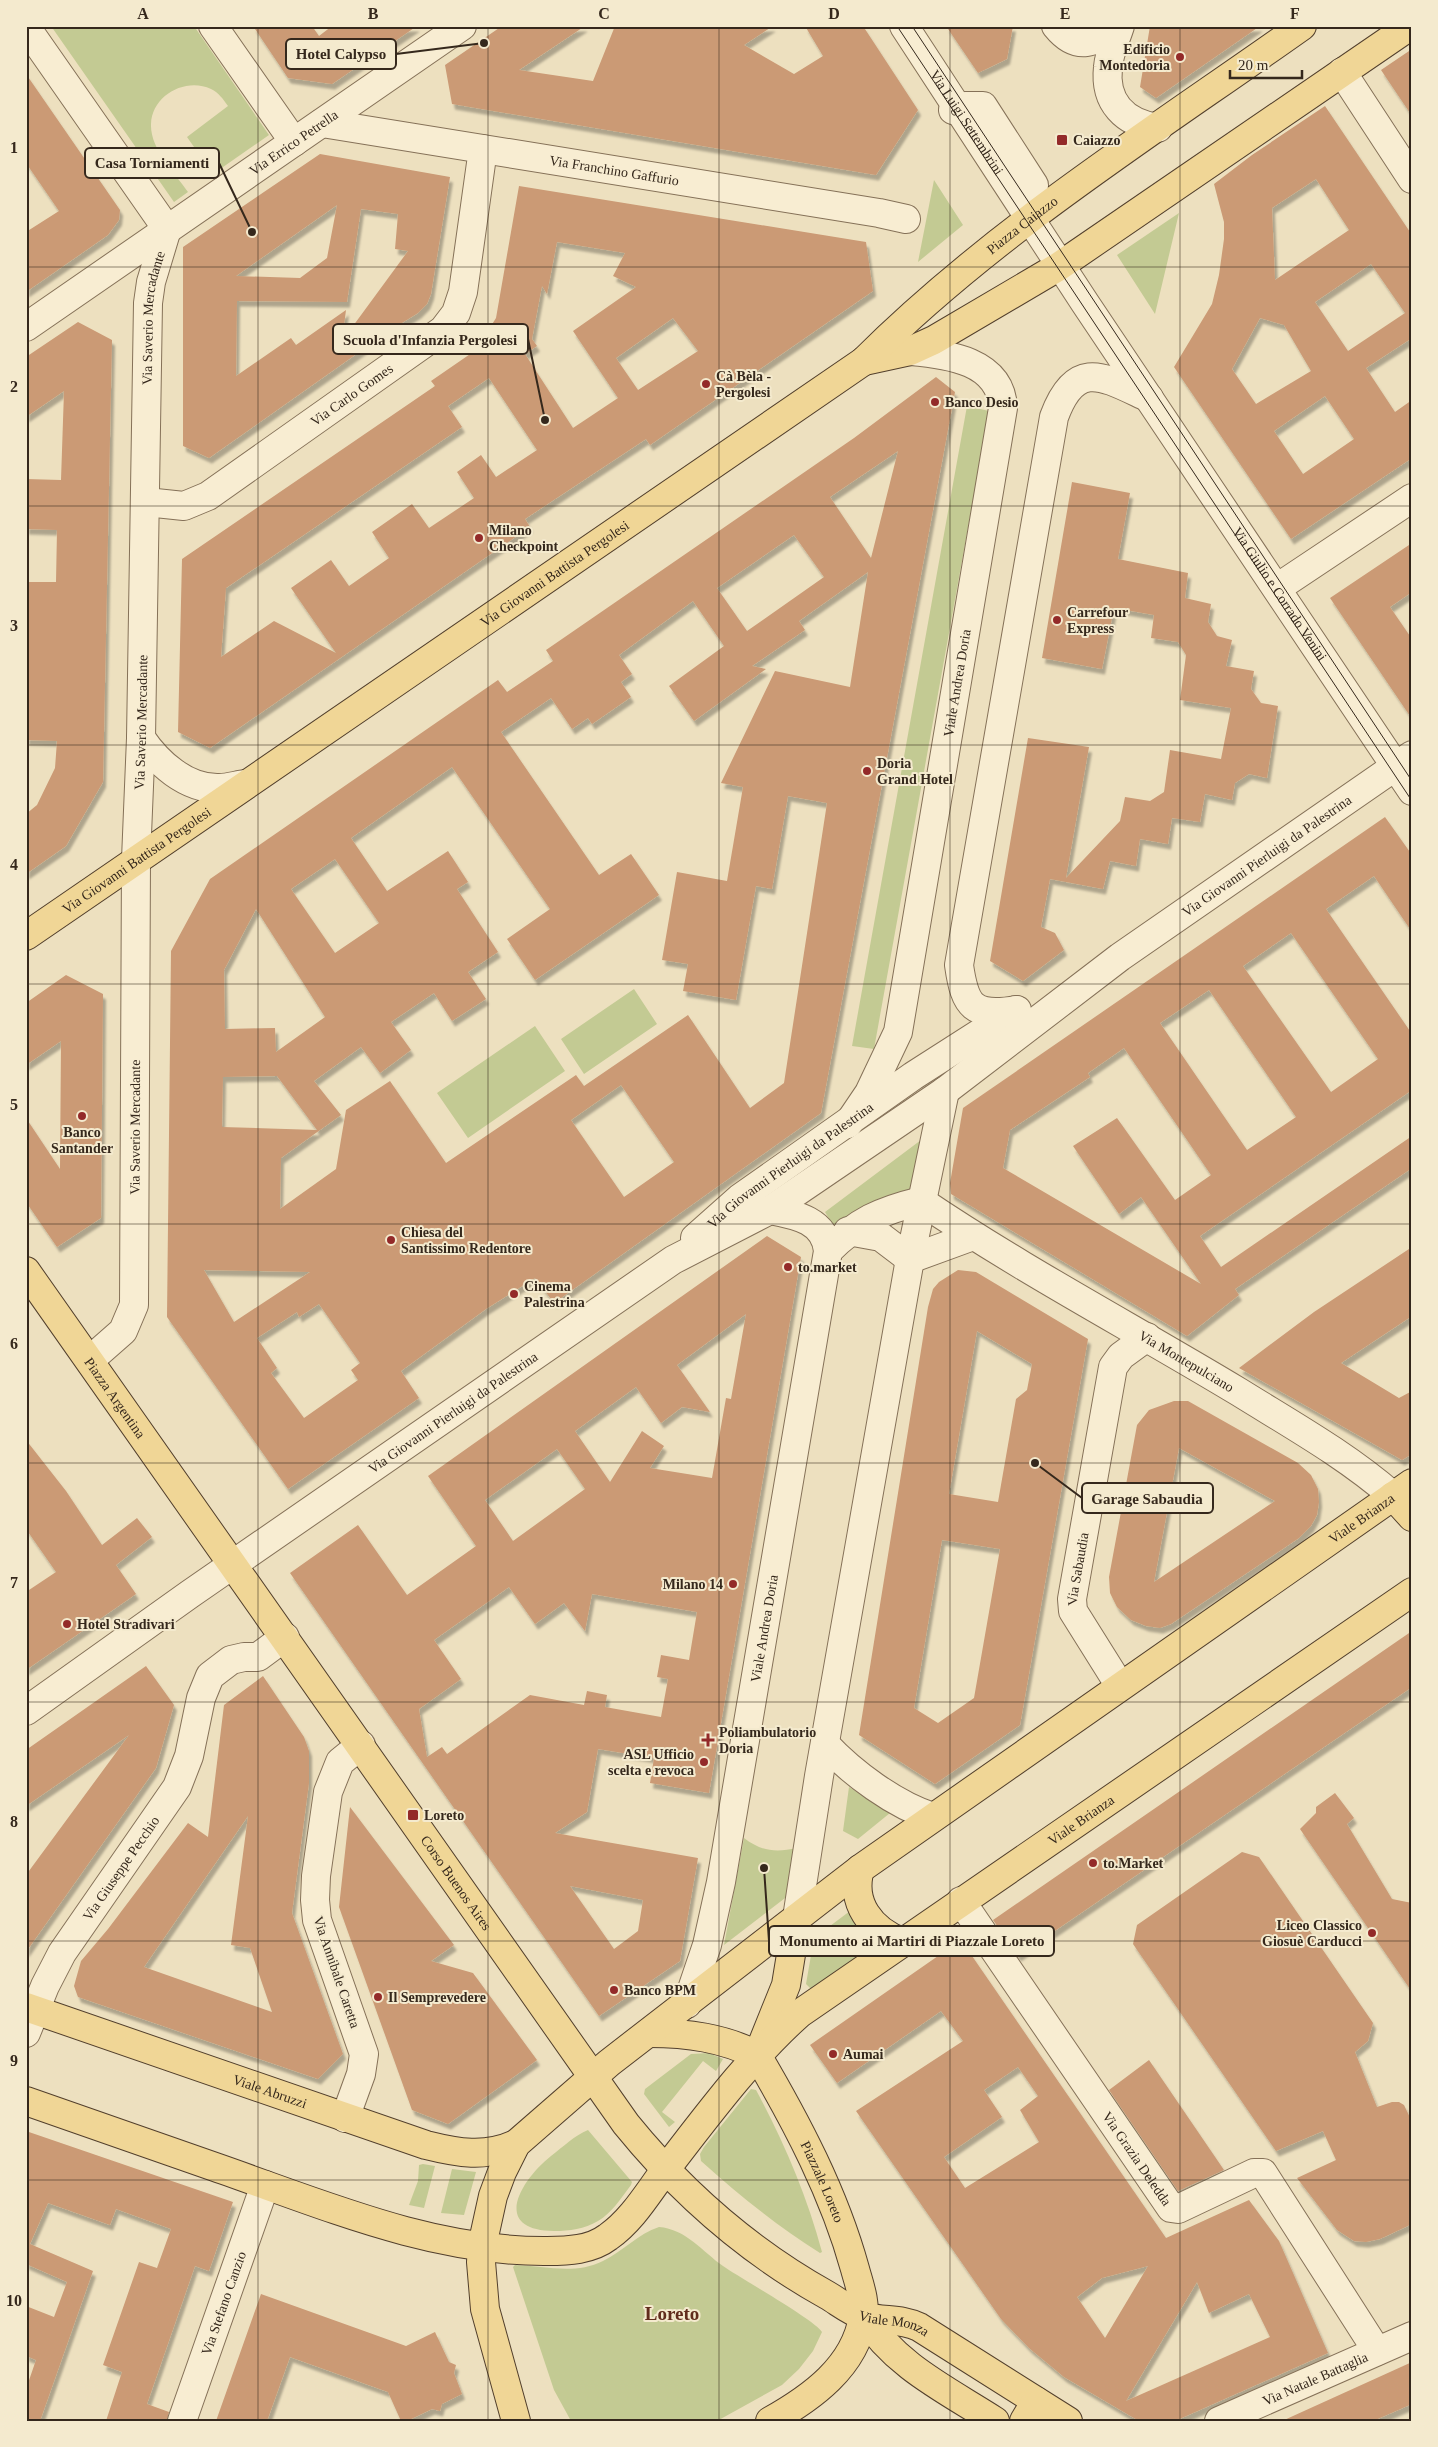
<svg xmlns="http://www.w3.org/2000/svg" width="1438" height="2447" font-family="'Times New Roman',serif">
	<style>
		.green { fill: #c3ca93 }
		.building { fill: #cb9a75; fill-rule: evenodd; filter: url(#shadow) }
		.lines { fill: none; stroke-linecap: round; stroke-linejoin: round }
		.minor-casing { stroke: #857158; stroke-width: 30 }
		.major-casing { stroke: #523f2c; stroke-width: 30 }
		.minor { stroke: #f8edd2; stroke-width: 28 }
		.major { stroke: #f0d696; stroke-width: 28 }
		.tram { stroke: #35281c; stroke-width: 1 }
		.grid { fill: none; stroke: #35281c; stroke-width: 1; stroke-opacity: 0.55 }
		.poi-dot { fill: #932a29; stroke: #f4eace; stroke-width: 2 }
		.labels { text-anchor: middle; stroke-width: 4; stroke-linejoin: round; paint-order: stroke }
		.poi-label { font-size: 14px; font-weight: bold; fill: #35281c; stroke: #f4eace; text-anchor: start }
		.street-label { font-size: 14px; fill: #35281c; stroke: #f4eace }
		.district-label { font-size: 19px; font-weight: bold; fill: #612c1c; stroke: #f4eace }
		.leader { fill: none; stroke: #35281c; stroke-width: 2 }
		.callout-dot { fill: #35281c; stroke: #f4eace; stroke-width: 2 }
		.callout { fill: #f4eace; stroke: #35281c; stroke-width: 2 }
		.callout-label { font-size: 15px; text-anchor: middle; font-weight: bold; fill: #35281c }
		.neatline { fill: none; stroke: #35281c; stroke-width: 2 }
		.grid-label { font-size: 16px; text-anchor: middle; font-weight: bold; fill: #35281c }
	</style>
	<defs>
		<filter id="shadow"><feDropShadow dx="3" dy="5.5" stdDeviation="1" flood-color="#0004"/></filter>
	</defs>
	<rect width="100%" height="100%" fill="#ede0bf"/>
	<path class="green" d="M51 26H194L269 135 213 174 187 137 228 106C223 99 219 93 211 89 186 77 152 95 151 124 150 149 175 173 188 192L174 202Z
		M934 180 963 225 918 262Z
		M1179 213 1155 314 1117 255Z
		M967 406 989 411 874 1049 852 1046Z
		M634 989 657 1024 584 1074 561 1039Z
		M535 1026 565 1071 468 1138 437 1093Z
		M921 1140 910 1197 864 1207 833 1225 825 1212Z
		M849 1787 890 1813 858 1839 843 1831Z
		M744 1838C761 1851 775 1853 797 1848L789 1895 724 1945Z
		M854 1908 879 1943 814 1988H810L806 1984 814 1938Z
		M709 2053 723 2059 716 2071 703 2061 662 2112 675 2122 669 2127 644 2094 645 2089 691 2054Z
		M751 2089 756 2090C784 2142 807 2196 822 2252L820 2253C777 2226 739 2195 701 2161L700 2154 704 2147Z
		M588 2130 632 2182 631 2185C621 2198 612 2213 598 2221 584 2229 570 2231 554 2231 490 2230 521 2180 551 2156 563 2147 575 2135 588 2130Z
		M423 2164 435 2166 424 2208 409 2205 418 2181 419 2165Z
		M452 2169 476 2172 464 2215 441 2213Z
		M659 2227C686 2229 703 2252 723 2266 740 2278 815 2320 822 2332L813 2351 799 2369 782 2385 717 2421H571L554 2390 513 2267 515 2265C545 2266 575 2275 603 2261 623 2251 638 2234 659 2227Z"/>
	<path class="building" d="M253 26H312L319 36 332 26H417L332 84 288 78Z
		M502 26H585L519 70 593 81 615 26H773L744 45 794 74 823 56 805 26H863L918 110 876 175 452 104 445 65Z
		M946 26H1013L1007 59 978 73Z
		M1150 26H1260L1156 98 1140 87Z
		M1412 49V116L1381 70Z
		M26 74 120 210 119 220 108 235 26 292V232L59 211 26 163Z
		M1325 106 1412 235V338L1366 368 1395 412 1412 400V458L1291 539 1174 367 1212 304 1219 275 1224 239V222L1214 184 1252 155ZM1316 179 1349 230 1275 280 1272 208ZM1371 264 1405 313 1348 351 1315 302ZM1260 318 1284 325 1311 371 1256 404 1232 369ZM1325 396 1354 439 1303 474 1274 431Z
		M320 154 450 177 431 294 427 304 418 313 389 331 209 458 183 446V247ZM337 205 327 258 300 278 236 276ZM361 209 398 214 395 249 408 251 342 341 346 310 296 345 291 338 236 376 237 301 347 302Z
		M519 186 866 242 873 291 650 445 646 439 525 519 530 527 210 748 178 732 182 559 435 386 431 381 476 350 496 318ZM557 242 625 253 613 276 636 287 573 331 618 398 573 428 525 354 537 346 532 339 542 286 547 294ZM673 318 698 351 638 390 616 358ZM489 378 537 450 496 477 481 455 457 472 474 498 429 528 412 504 372 532 389 558 349 586 331 560 291 588 336 653 274 621 221 657 226 588 462 427 448 406Z
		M78 322 112 340 103 782 66 846 26 874V814L37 805 55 768 57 741 26 740V582H56L57 530 26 529V479L61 480 64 391 26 417V357Z
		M936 377 955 392 821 1113 554 1303 535 1278 486 1309 401 1371 419 1398 288 1489 167 1317 171 951 210 879 498 680 507 692 553 661 546 650 854 438ZM898 451 871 558 830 497ZM794 535 824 577 747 631 717 588ZM868 572 850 687 775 671 721 783 743 787 727 881 677 872 662 960 688 964 683 991 736 1000 756 886 772 889 788 796 827 803 784 1083 750 1108 688 1015 584 1086 576 1075 446 1163 390 1081 346 1110 336 1169 280 1209 281 1158 341 1115 314 1081 361 1047 380 1073 411 1050 391 1022 434 993 452 1021 486 999 468 972 498 952 457 889 468 882 448 851 387 891 351 838 452 767 550 909 507 939 535 980 659 895 631 854 599 875 501 732 551 698 572 729 588 718 592 724 631 697 621 682 632 674 619 655 693 601 724 646 669 686 694 721 766 669 752 666 805 630 799 621ZM335 859 379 923 335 953 291 889ZM256 909 325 1017 276 1052 275 1028 225 1029 224 970ZM277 1076 317 1130 222 1127 223 1077ZM621 1085 674 1162 624 1197 571 1120ZM204 1270 310 1272 234 1322ZM319 1304 360 1363 351 1370 358 1380 304 1418 271 1373 277 1368 257 1338 297 1312 299 1317Z
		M1072 482 1130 493 1118 559 1188 573 1185 598 1211 604 1208 622 1217 636 1232 640 1226 666 1254 671 1251 689 1261 703 1278 706 1267 778 1249 774 1235 783 1232 800 1205 794 1200 822 1172 818 1168 844 1140 839 1136 866 1110 861 1103 889 1050 879 1041 927 1055 933 1064 950 1023 981 990 961 1028 738 1089 747 1066 878 1120 821 1125 797 1150 801 1164 792 1170 750 1221 759 1231 708 1180 700 1186 655 1178 642 1151 638 1154 615 1114 608 1102 669 1042 658Z
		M1412 543V592L1390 607 1412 639V719L1330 598Z
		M1385 817 1412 855V932L1374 876 1326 909 1412 1034V1090L1200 1236 1221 1267 1412 1136V1168L1235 1289 1239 1295 1187 1336 951 1194 950 1183 963 1108ZM1291 933 1378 1059 1331 1092 1243 966ZM1209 990 1296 1117 1247 1150 1160 1023ZM1124 1048 1211 1175 1175 1200 1117 1118 1073 1146 1119 1214 1141 1197 1201 1284 1003 1168 1010 1130 1090 1077 1088 1073Z
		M66 975 103 994 101 1218 57 1247 26 1202V1118L60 1169 61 1041 26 1065V1003Z
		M767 1236 801 1257 709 1793 650 1783 654 1758 598 1749 587 1812 555 1833 698 1858 680 1961 599 2016 290 1573 358 1525 407 1595 476 1546 428 1476ZM746 1314 731 1399 726 1398 712 1478 650 1468 664 1446 642 1431 610 1482 575 1431 636 1387 661 1423 682 1407 710 1412 677 1365ZM557 1449 585 1489 513 1541 485 1500ZM509 1587 535 1624 564 1603 585 1631 592 1594 697 1612 689 1660 661 1655 657 1677 668 1679 661 1717 605 1707 607 1695 587 1691 584 1705 530 1695 447 1754 442 1747 427 1757 419 1709 461 1679 434 1640ZM570 1886 643 1900 638 1931 614 1949Z
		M1412 1247V1316L1341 1363 1399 1398 1412 1391V1454L1402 1460 1239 1368 1314 1312Z
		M958 1270 976 1272 1088 1339 1020 1725 935 1784 859 1735 928 1307 933 1289 939 1282ZM977 1331 1032 1364 1027 1390 1016 1399 998 1502 949 1494ZM942 1540 1000 1549 974 1698 938 1723 914 1708Z
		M1174 1401H1188L1298 1463 1311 1475 1318 1489 1319 1502 1317 1515 1311 1526 1299 1538 1171 1624 1160 1628 1146 1626 1131 1620 1117 1607 1110 1593 1109 1577 1137 1425 1149 1410ZM1179 1448 1275 1501 1154 1582Z
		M26 1440 66 1491 102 1545 137 1518 152 1537 116 1565 136 1594 26 1670V1592L56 1572 26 1529Z
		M1412 1631V1687L1018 1956 993 1920Z
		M146 1666 174 1705 156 1768 26 1952V1875L129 1735 26 1806V1750Z
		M263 1676 304 1737 309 1751V1783L292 1913 343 2054 318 2079 78 1997 74 1986 81 1961 108 1929 188 1823 208 1837 224 1705ZM248 1816 231 1945 250 1948 272 2012 144 1967Z
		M1335 1793 1354 1818 1347 1824 1392 1899 1412 1903V1992L1300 1829 1316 1813V1807Z
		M350 1807 454 1945 431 1961 473 1973 537 2060 448 2124 412 2110 339 1907Z
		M1242 1852 1259 1857 1373 2023 1368 2041 1355 2052 1377 2107 1392 2102H1399L1404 2105 1412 2122V2224L1380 2239 1366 2242 1354 2241 1337 2230 1297 2178 1336 2160 1323 2131 1276 2151 1133 1944 1137 1925Z
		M961 1940 1166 2238 1249 2200 1279 2241 1328 2353 1175 2421H1139L1064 2377 1029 2348 1001 2319 856 2111 963 2041 941 2011 837 2083 810 2045ZM1018 2067 1038 2096 1020 2110 1039 2142 965 2188 944 2157 1002 2117 984 2090ZM1148 2266 1105 2338 1077 2297 1102 2278ZM1197 2282 1209 2313 1249 2294 1270 2337 1126 2401Z
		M1149 2060 1224 2170 1178 2191 1109 2090Z
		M26 2131 233 2202 209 2271 195 2266 147 2404 169 2412 167 2421H106L122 2372 103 2365 139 2262 157 2268 171 2229 116 2209 110 2225 48 2203 30 2244 93 2271 40 2421H26V2389L36 2360 26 2356V2306L54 2317 67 2282 26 2264Z
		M261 2294 406 2346 435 2332 449 2362 456 2365 454 2373 462 2394 442 2404 440 2411 432 2409 407 2421H401L388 2392 290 2357 267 2421H216Z
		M1412 2362V2404L1373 2421H1282Z"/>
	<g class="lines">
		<defs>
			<g id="minor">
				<path d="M213 26 294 142"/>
				<path id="s1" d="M904 26 1085 303 1412 791"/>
				<path d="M1056 26C1077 52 1095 43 1118 26"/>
				<path d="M1120 26C1116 39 1109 53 1108 67 1104 103 1125 123 1158 128"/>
				<path d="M26 27 167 229"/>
				<path d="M1342 72 1412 179"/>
				<path d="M953 110 965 106H983L1034 185 1030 219"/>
				<path id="s2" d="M322 123 879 213 906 219"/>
				<path id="s3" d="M26 327 462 26"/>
				<path id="s4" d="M146 502 184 506 208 496 443 330 456 313 463 292 483 149"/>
				<path d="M1277 588 1412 498"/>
				<path d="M141 738C158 763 186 789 219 788 228 788 237 785 246 784"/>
				<path d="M1017 1010C973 1017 965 1007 959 965L1054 417C1076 357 1104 377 1149 398"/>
				<path id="s5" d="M848 1124 869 1093 898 1032 1003 408C1001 361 948 354 910 351"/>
				<path id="s6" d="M921 1201C1023 1270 1133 1328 1239 1392 1292 1425 1346 1455 1393 1496"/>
				<path d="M848 1231 881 1237 910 1259"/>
				<path id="s7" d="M695 1238 740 1198 913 1076 1016 1010"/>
				<path d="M828 1251C858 1221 880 1211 921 1201"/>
				<path d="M910 1259 973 1236"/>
				<path id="s8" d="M90 1360 123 1331 134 1305 136 859 141 738 148 303 151 282 167 229"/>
				<path id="s9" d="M1120 1686 1073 1611 1072 1599 1113 1367 1121 1356 1147 1337"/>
				<path id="s10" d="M26 1711 190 1594 673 1260 770 1210 945 1091 1120 957 1412 755"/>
				<path d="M825 1744C852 1773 895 1805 933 1817"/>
				<path id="s11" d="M961 1901 1171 2208 1178 2209 1254 2173H1263L1377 2351"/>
				<path d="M797 1918 819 1776 910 1259 945 1091"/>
				<path id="s12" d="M687 2004 707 1945 721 1882 828 1251C825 1220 796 1215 770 1210"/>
				<path id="s13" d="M26 2033 45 1986 62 1953 177 1787 189 1756 201 1698 210 1676 231 1660 244 1657H258L285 1637"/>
				<path d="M345 2118 361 2074 364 2054 317 1920 315 1900 316 1876 328 1792 340 1762 361 1745"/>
				<path id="s14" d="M182 2421 265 2185"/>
				<path id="s15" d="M1219 2421 1412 2336"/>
			</g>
			<g id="major">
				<path d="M864 361 910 351 934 340 1058 267 1410 26"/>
				<path id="s16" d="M26 936 864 361C993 232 1154 131 1302 26"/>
				<path id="s17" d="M26 1271 626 2124C682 2193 750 2252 827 2295 839 2302 851 2312 864 2316 882 2322 901 2318 919 2327L1068 2421"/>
				<path d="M1393 1496 1412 1517"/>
				<path d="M860 1869C850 1903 871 1930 902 1942"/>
				<path id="s18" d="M26 2007 426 2145C458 2153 485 2158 516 2144"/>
				<path id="s19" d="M649 2033C688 2033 723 2038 757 2055 797 2123 834 2193 855 2269 859 2284 866 2302 863 2317 855 2367 811 2398 770 2421"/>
				<path d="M763 2042 786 1985 797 1918"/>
				<path id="s20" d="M26 2101C89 2123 152 2145 215 2167 322 2204 432 2252 547 2251 568 2251 591 2250 608 2237 634 2219 650 2189 669 2165 710 2112 750 2058 799 2014L1412 1592"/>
				<path d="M864 2316C895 2366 947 2390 995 2421"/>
				<path id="s21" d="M516 2421 485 2309 481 2262 482 2246 493 2196 502 2172 516 2144 609 2063 860 1869 1412 1483"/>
				<path d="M1024 2421 1036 2401"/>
			</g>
		</defs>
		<use href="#minor" class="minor-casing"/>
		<use href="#major" class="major-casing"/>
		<use href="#minor" class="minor"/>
		<use href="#major" class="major"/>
		<path class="tram" d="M897 26 1412 801
			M912 26 1412 781"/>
	</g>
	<path class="grid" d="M258 26V2421M488 26V2421M719 26V2421M950 26V2421M1180 26V2421M26 267H1412M26 506H1412M26 745H1412M26 984H1412M26 1224H1412M26 1463H1412M26 1702H1412M26 1941H1412M26 2180H1412"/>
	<g class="poi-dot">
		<circle cx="1180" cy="57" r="5"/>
		<rect x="1056" y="134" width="12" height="12" rx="2.5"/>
		<circle cx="706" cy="384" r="5"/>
		<circle cx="935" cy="402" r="5"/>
		<circle cx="479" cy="538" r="5"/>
		<circle cx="1057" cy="620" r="5"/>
		<circle cx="867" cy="771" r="5"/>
		<circle cx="82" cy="1116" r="5"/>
		<circle cx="391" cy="1240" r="5"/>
		<circle cx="788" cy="1267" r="5"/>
		<circle cx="514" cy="1294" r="5"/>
		<circle cx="733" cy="1584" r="5"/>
		<circle cx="67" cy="1624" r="5"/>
		<path d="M705.5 1732.5h5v5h5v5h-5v5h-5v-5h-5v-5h5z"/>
		<circle cx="704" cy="1762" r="5"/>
		<rect x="407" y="1809" width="12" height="12" rx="2.5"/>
		<circle cx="1093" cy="1863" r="5"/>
		<circle cx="1372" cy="1933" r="5"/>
		<circle cx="614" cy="1990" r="5"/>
		<circle cx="378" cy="1997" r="5"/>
		<circle cx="833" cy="2054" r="5"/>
	</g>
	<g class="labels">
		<g class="poi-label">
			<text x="1170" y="54" text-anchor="end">Edificio<tspan x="1170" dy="16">Montedoria</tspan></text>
			<text x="1073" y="145">Caiazzo</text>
			<text x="716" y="381">Cà Bèla -<tspan x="716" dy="16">Pergolesi</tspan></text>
			<text x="945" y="407">Banco Desio</text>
			<text x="489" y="535">Milano<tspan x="489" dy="16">Checkpoint</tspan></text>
			<text x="1067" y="617">Carrefour<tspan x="1067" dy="16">Express</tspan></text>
			<text x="877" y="768">Doria<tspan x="877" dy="16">Grand Hotel</tspan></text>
			<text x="82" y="1137" text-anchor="middle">Banco<tspan x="82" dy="16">Santander</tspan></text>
			<text x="401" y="1237">Chiesa del<tspan x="401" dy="16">Santissimo Redentore</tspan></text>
			<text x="798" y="1272">to.market</text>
			<text x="524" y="1291">Cinema<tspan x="524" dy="16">Palestrina</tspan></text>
			<text x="723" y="1589" text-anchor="end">Milano 14</text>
			<text x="77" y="1629">Hotel Stradivari</text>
			<text x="719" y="1737">Poliambulatorio<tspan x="719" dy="16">Doria</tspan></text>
			<text x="694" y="1759" text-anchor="end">ASL Ufficio<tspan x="694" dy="16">scelta e revoca</tspan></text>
			<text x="424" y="1820">Loreto</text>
			<text x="1103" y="1868">to.Market</text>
			<text x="1362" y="1930" text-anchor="end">Liceo Classico<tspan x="1362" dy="16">Giosuè Carducci</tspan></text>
			<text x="624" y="1995">Banco BPM</text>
			<text x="388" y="2002">Il Semprevedere</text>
			<text x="843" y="2059">Aumai</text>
		</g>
		<g class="street-label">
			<text dy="5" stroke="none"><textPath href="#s1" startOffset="115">Via Luigi Settembrini</textPath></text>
			<text dy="5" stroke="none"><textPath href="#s3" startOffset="325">Via Errico Petrella</textPath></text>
			<text dy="5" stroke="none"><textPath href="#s2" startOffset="296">Via Franchino Gaffurio</textPath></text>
			<text dy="5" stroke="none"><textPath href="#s16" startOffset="1225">Piazza Caiazzo</textPath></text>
			<text dy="5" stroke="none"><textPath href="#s8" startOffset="1060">Via Saverio Mercadante</textPath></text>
			<text dy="5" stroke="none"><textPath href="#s4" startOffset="240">Via Carlo Gomes</textPath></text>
			<text dy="5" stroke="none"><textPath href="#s16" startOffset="641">Via Giovanni Battista Pergolesi</textPath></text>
			<text dy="5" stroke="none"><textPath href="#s1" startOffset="681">Via Giulio e Corrado Venini</textPath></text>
			<text dy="5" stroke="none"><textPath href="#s5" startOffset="459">Viale Andrea Doria</textPath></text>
			<text dy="5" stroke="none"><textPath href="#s8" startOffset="655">Via Saverio Mercadante</textPath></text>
			<text dy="5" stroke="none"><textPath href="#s10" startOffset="1508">Via Giovanni Pierluigi da Palestrina</textPath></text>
			<text dy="5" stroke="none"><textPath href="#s16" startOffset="134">Via Giovanni Battista Pergolesi</textPath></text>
			<text dy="5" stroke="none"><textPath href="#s8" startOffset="250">Via Saverio Mercadante</textPath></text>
			<text dy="5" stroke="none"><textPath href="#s7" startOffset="120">Via Giovanni Pierluigi da Palestrina</textPath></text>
			<text dy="5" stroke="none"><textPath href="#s6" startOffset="310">Via Montepulciano</textPath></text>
			<text dy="5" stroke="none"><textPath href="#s17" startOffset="155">Piazza Argentina</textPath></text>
			<text dy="5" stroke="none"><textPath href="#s10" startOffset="521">Via Giovanni Pierluigi da Palestrina</textPath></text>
			<text dy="5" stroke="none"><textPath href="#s21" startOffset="1340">Viale Brianza</textPath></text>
			<text dy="5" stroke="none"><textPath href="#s9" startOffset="131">Via Sabaudia</textPath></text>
			<text dy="5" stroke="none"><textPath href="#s12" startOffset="384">Viale Andrea Doria</textPath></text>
			<text dy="5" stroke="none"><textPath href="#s20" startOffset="1245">Viale Brianza</textPath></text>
			<text dy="5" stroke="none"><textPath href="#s13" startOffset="191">Via Giuseppe Pecchio</textPath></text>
			<text dy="5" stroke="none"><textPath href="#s17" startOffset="748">Corso Buenos Aires</textPath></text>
			<text transform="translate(337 1972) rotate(71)" y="5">Via Annibale Caretta</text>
			<text dy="5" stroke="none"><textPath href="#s18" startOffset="258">Viale Abruzzi</textPath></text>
			<text dy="5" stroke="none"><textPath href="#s11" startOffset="312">Via Grazia Deledda</textPath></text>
			<text dy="5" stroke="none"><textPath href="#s19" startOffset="254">Piazzale Loreto</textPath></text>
			<text dy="5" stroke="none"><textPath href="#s14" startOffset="125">Via Stefano Canzio</textPath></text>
			<text dy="5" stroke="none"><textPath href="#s17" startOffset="1382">Viale Monza</textPath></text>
			<text dy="5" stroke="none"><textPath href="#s15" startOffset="105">Via Natale Battaglia</textPath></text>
		</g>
		<g class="district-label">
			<text x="672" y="2320">Loreto</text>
		</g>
	</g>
	<path class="leader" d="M484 43L396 54M252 232L219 163M545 420L528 339M1035 1463L1082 1498M764 1868L769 1941"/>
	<g class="callout-dot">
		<circle cx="484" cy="43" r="5"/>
		<circle cx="252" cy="232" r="5"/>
		<circle cx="545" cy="420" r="5"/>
		<circle cx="1035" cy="1463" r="5"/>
		<circle cx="764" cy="1868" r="5"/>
	</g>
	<g class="callout">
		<rect x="286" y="39" width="110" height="30" rx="5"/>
		<rect x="85" y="148" width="134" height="30" rx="5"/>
		<rect x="333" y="324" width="195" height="30" rx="5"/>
		<rect x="1082" y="1483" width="131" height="30" rx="5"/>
		<rect x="769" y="1926" width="285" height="30" rx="5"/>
	</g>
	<g class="callout-label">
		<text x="341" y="59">Hotel Calypso</text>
		<text x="152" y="168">Casa Torniamenti</text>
		<text x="430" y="345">Scuola d'Infanzia Pergolesi</text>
		<text x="1147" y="1504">Garage Sabaudia</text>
		<text x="912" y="1946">Monumento ai Martiri di Piazzale Loreto</text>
	</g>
	<rect width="1438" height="2447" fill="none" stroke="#f4eace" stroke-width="55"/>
	<path d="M1230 70v8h72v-8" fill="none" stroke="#35281c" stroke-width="2.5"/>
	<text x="1238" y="70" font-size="15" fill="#35281c" stroke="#f4eace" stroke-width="4" paint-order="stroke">20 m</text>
	<rect x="28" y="28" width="1382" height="2392" class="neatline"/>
	<g class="grid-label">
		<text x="143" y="19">A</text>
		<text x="373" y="19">B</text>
		<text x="604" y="19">C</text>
		<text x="834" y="19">D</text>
		<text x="1065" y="19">E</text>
		<text x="1295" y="19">F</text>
		<text x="14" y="153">1</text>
		<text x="14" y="392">2</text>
		<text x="14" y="631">3</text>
		<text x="14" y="870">4</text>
		<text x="14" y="1110">5</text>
		<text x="14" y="1349">6</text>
		<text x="14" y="1588">7</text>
		<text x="14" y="1827">8</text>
		<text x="14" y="2066">9</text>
		<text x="14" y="2306">10</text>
	</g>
</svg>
